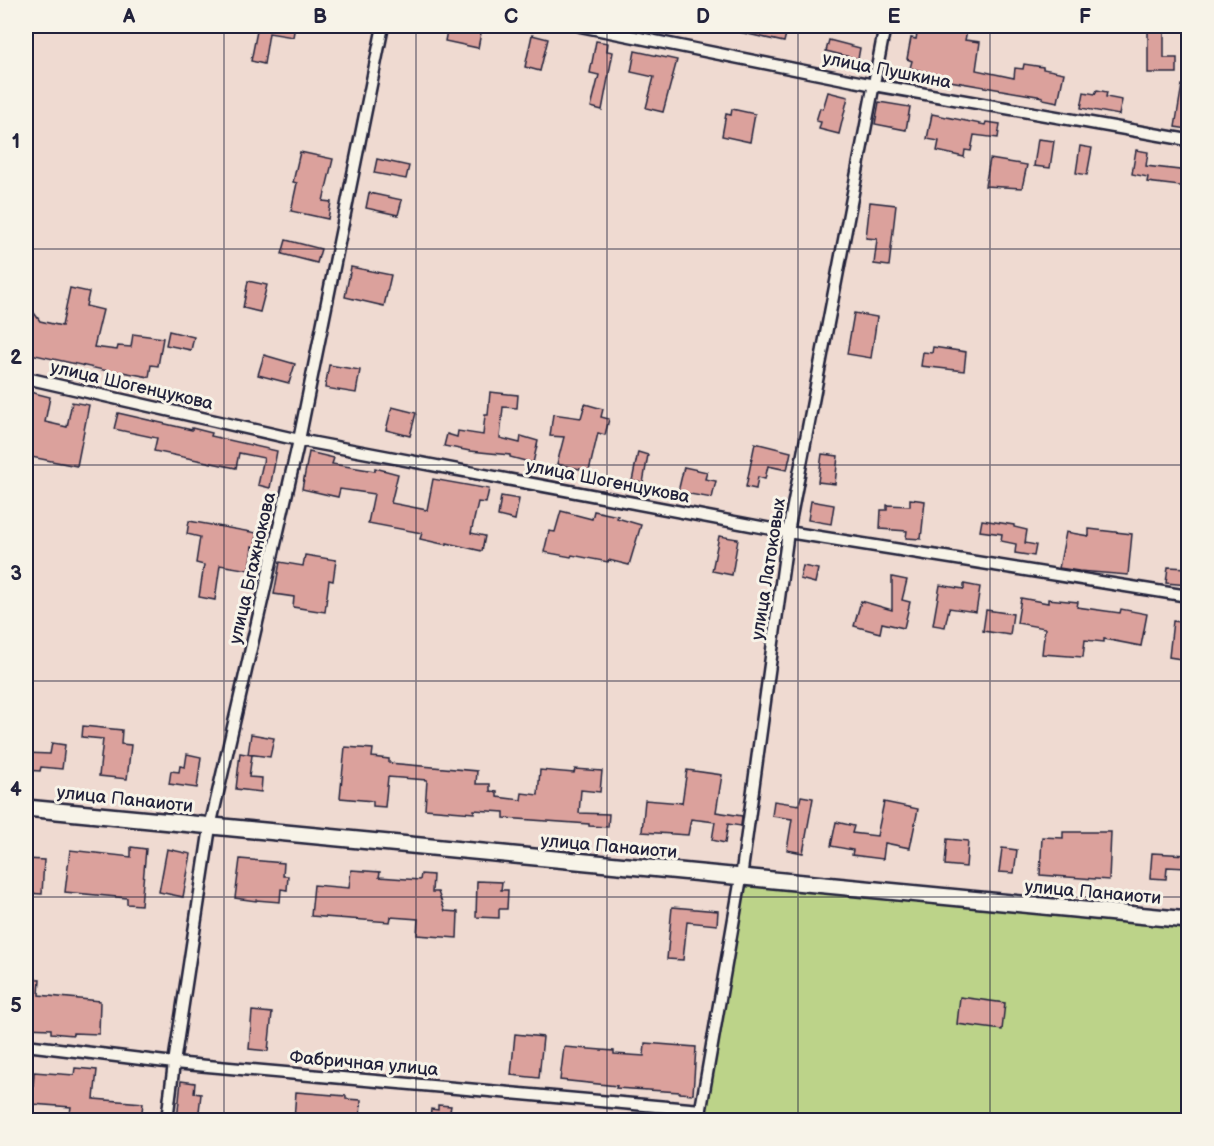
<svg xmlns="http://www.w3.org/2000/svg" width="1214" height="1146" font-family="'Balsamiq Sans',sans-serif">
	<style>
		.green { fill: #bcd389; stroke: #6f7a62; stroke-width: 1.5 }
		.building { fill: #dba19c; stroke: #22223b; stroke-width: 1.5 }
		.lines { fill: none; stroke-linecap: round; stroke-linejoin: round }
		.street-casing { stroke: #22223b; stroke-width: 15 }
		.secondary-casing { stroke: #22223b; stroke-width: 20 }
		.street { stroke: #f7f3e8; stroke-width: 10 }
		.secondary { stroke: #f7f3e8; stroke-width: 15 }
		.grid { fill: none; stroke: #22223b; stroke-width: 1.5; stroke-opacity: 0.55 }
		.labels { text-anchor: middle; stroke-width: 6; stroke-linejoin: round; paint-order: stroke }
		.street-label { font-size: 18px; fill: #22223b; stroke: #f7f3e8 }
		.neatline { fill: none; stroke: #22223b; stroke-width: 2 }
		.grid-label { font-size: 20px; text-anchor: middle; font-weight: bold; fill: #22223b }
	</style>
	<rect width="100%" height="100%" fill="#efdad1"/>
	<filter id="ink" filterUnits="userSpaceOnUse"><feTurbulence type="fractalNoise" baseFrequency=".0167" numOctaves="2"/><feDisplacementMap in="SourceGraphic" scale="12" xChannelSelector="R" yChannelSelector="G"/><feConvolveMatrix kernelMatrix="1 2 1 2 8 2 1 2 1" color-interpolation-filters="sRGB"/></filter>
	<g filter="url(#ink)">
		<path class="green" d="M741 878 1188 920V1120H699Z"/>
		<path class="building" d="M258 26H295L293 37 269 33 264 64 251 61Z
			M448 26H465L482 28 478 48 445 41Z
			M734 26H788L784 42 734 31Z
			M926 26H968L965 40 980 42 976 70 1014 78 1015 68 1023 69 1024 64 1043 67V69L1064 73 1058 102 1043 99V97L950 81V78L910 68 912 61 907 59 911 38 916 39 918 29 925 30Z
			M1148 29H1164V58H1177V73H1148Z
			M532 35 548 39 540 71 525 67Z
			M829 40 860 48 858 59 826 51Z
			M596 41 608 43 607 51 613 52 602 110 591 107 599 75 590 73Z
			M635 51 677 60 663 112 646 108 654 77 631 72Z
			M1182 85H1188V129L1175 127Z
			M1097 90 1107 92 1106 97 1122 100 1119 115 1081 108 1084 92 1095 94Z
			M828 92 848 97 839 134 819 129 821 122 816 121 820 108 823 109Z
			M879 102 910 107 906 130 875 124Z
			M732 109 755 114 750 142 722 136 726 114 731 115Z
			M932 114 985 125 986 122 1000 124 998 138 974 135 971 151 965 150 964 157 937 151 939 141 927 139Z
			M1038 139 1054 141 1050 168 1034 166Z
			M1080 146 1092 148 1087 175 1076 173Z
			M1136 150 1148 152 1146 166 1188 171V187L1147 182 1148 177 1132 174Z
			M300 152 333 159 323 201 331 202 328 219 291 211 297 183 293 182Z
			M377 159 409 166 406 179 374 173Z
			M990 159 1027 165 1022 188 985 186Z
			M369 193 402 200 398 215 366 208Z
			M870 202 896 205 889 266 874 264 877 239 866 238Z
			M286 240 321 249 317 263 282 254Z
			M351 267 391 275 384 306 345 297Z
			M248 281 267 285 260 312 243 308Z
			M70 288 89 292 86 306 103 310 94 347 117 350 118 346 131 347 133 334 163 338 158 366 151 365 149 377 123 372 122 376 107 374 108 371 26 353V302L40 321 62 326Z
			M854 313 877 317 871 358 847 354Z
			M169 331 194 337 191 350 166 345Z
			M933 347 966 352 964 371 921 366 923 352 932 353Z
			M264 355 295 364 289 383 258 375Z
			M329 365 360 370 356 393 325 388Z
			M26 391 50 397 45 422 67 427 72 402 89 405 77 466 26 456Z
			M490 392 518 395 517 408 503 407 500 438 520 443 521 436 538 441 533 463 510 457V455L470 451 444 446 447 434 457 437 458 431 483 435 485 415H488Z
			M585 404 603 409 601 417 609 419 605 435 598 433 589 471 557 464 564 437 550 436 553 414 581 418Z
			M392 407 416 413 410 436 386 430Z
			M118 413 192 430V428L212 433 211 436 277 451 270 488 258 485 264 458 239 453 236 468 154 451 157 438 114 429Z
			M755 443 791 452 787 470 768 466 765 479 758 477 756 489 746 487Z
			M309 452 334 458 332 464 375 471V468L398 474 391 503 427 510 433 479 489 489 486 503 478 502 471 533 485 536 482 551 447 543V545L420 539 422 533 368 523 374 494 340 489 338 497 302 489Z
			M638 452 648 455 643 483 632 481Z
			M822 454 838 456 835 484 818 482Z
			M684 467 707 472 705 479 716 481 712 498 678 492Z
			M501 496 519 499 515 520 498 516Z
			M910 499 925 501 921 539 906 538 907 531 880 529 881 510H887V505L910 506Z
			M811 501 834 505 831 524 808 520Z
			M561 511 592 519 594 511 618 516 617 518 641 525 629 565 609 560 608 562 572 555 571 557 544 552 549 531 555 532Z
			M982 520 1014 525V527L1027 530 1025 543 1036 545 1034 556 1015 553 1016 544 1001 541 1002 534 980 531Z
			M189 521 257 533 255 547 252 546 249 570 220 565 215 600 199 597 204 565 196 563 200 537 187 534Z
			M1089 529 1132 534 1128 575 1079 571 1059 568 1066 532 1089 536Z
			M719 536 738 539 732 575 712 571Z
			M305 555 336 560 333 581 329 580 325 612 293 607 294 597 274 594 280 562 303 566Z
			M803 566 818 569 815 583 800 579Z
			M1168 567 1188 568V585L1166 583Z
			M892 577 907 580 902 600 910 602 904 628 882 623 880 633 854 626 861 601 892 610Z
			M964 584 980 587 976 612 949 608 945 627 933 625 940 585 964 589Z
			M1021 598 1048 603V599L1078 602 1077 607 1120 613 1121 609 1147 614 1141 646 1104 639V642L1085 640 1083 657 1042 654 1045 628 1017 623Z
			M986 610 1013 614 1010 635 983 631Z
			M1173 621 1188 623V660L1169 657Z
			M83 726 122 730 121 744 131 745 127 779 99 776 103 739 82 737Z
			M251 734 274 738 270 757 248 754Z
			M52 743 65 745 62 769 41 767 40 771 26 770V753L50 754Z
			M345 747 373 749 372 757 389 759V763L477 771 476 784H490V791L497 792V797L521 800 522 793 538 795 540 770 574 773 575 769 602 771 600 792 581 790 579 813 609 814 608 827 589 826V824L504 818V812L474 810V813L425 809 427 780 388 777 385 807 373 806V801L340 798Z
			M240 753 252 755 249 777 262 778 261 792 236 789Z
			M187 754 201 757 197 788 169 784 171 771 179 772 180 766 185 767Z
			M687 770 722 775 716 812 742 816 741 826 728 824 725 843 712 840 715 822 691 819 688 835 642 832 645 800 682 803Z
			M801 796 813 798 803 853 787 850 792 819 772 816 774 801 799 805Z
			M884 802 918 809 910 848 885 843 883 859 852 855 853 850 831 846 836 822 854 826 852 833 877 836Z
			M1063 832H1111L1109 880 1040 875 1042 837 1063 838Z
			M947 839 968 841 966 867 945 865Z
			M131 847 146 849 141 905 127 904V898L65 892 70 850 131 857Z
			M1002 848 1017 850 1014 873 999 872Z
			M167 849 191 854 183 897 159 892Z
			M1152 853 1188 855 1187 868 1167 867 1166 879 1150 878Z
			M26 859 44 860 42 894 26 893Z
			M240 859 284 863 283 876H288L287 890 281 889 280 902 256 900V901L235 898Z
			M351 870 380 872 379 877 420 880 421 874 433 875 432 892H438L445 911 458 912 457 938 417 935 418 919 391 917 390 922 311 916 314 885 349 888Z
			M477 881 502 882 501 890H508L507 909H499V918L476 917Z
			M672 907 718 911 717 925 687 922 683 960 667 959Z
			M27 978 40 979 39 995 100 1001 99 1034 73 1033V1035L51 1033V1029L26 1028Z
			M960 997 1005 1003 1002 1030 957 1024Z
			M252 1011 272 1013 268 1051 249 1049Z
			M515 1034 543 1037 539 1078 511 1075Z
			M645 1043 696 1047 693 1094 680 1093V1092L616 1088 617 1086 560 1080 564 1047 614 1051V1054L644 1056Z
			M75 1068 97 1070 94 1099 143 1103 141 1120H121V1118L70 1113 71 1107 32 1104 34 1072 74 1075Z
			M181 1081 195 1083 194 1093 201 1094 198 1120H177Z
			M296 1092 346 1096V1099L361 1100 360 1120H294Z
			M438 1105 451 1106 450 1111 466 1113V1120H430L431 1109 438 1110Z"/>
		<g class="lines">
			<defs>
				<path id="street" d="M580 26 874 85 1188 140
					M26 378 299 440 788 532 1188 596
					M26 1045 174 1063 701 1110
					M167 1120 174 1063 210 827 299 440 383 26
					M699 1120 741 878 788 532 885 26"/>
				<path id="secondary" d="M26 808 1188 920"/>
			</defs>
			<use href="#street" class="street-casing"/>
			<use href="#secondary" class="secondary-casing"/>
			<use href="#street" class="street"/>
			<use href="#secondary" class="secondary"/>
		</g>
	</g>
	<path class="grid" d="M224 26V1120M416 26V1120M607 26V1120M798 26V1120M990 26V1120M26 249H1188M26 465H1188M26 681H1188M26 897H1188"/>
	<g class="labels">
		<g class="street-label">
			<text transform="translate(887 70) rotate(11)" y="6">улица Пушкина</text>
			<text transform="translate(132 385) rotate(13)" y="6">улица Шогенцукова</text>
			<text transform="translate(608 481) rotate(11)" y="6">улица Шогенцукова</text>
			<text transform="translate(252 568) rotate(-77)" y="6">улица Бгажнокова</text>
			<text transform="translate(768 569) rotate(-81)" y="6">улица Латоковых</text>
			<text transform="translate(125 799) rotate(6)" y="6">улица Панаиоти</text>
			<text transform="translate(609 846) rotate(5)" y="6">улица Панаиоти</text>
			<text transform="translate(1093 892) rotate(5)" y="6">улица Панаиоти</text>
			<text transform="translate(364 1063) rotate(5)" y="6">Фабричная улица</text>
		</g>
	</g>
	<rect width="1214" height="1146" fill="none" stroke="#f7f3e8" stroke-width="66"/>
	<rect x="33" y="33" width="1148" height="1080" class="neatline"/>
	<g class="grid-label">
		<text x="129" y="23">A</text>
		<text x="320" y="23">B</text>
		<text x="511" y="23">C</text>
		<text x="703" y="23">D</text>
		<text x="894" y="23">E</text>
		<text x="1085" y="23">F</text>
		<text x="16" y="148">1</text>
		<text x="16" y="364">2</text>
		<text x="16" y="580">3</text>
		<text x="16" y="796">4</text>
		<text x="16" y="1012">5</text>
	</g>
</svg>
